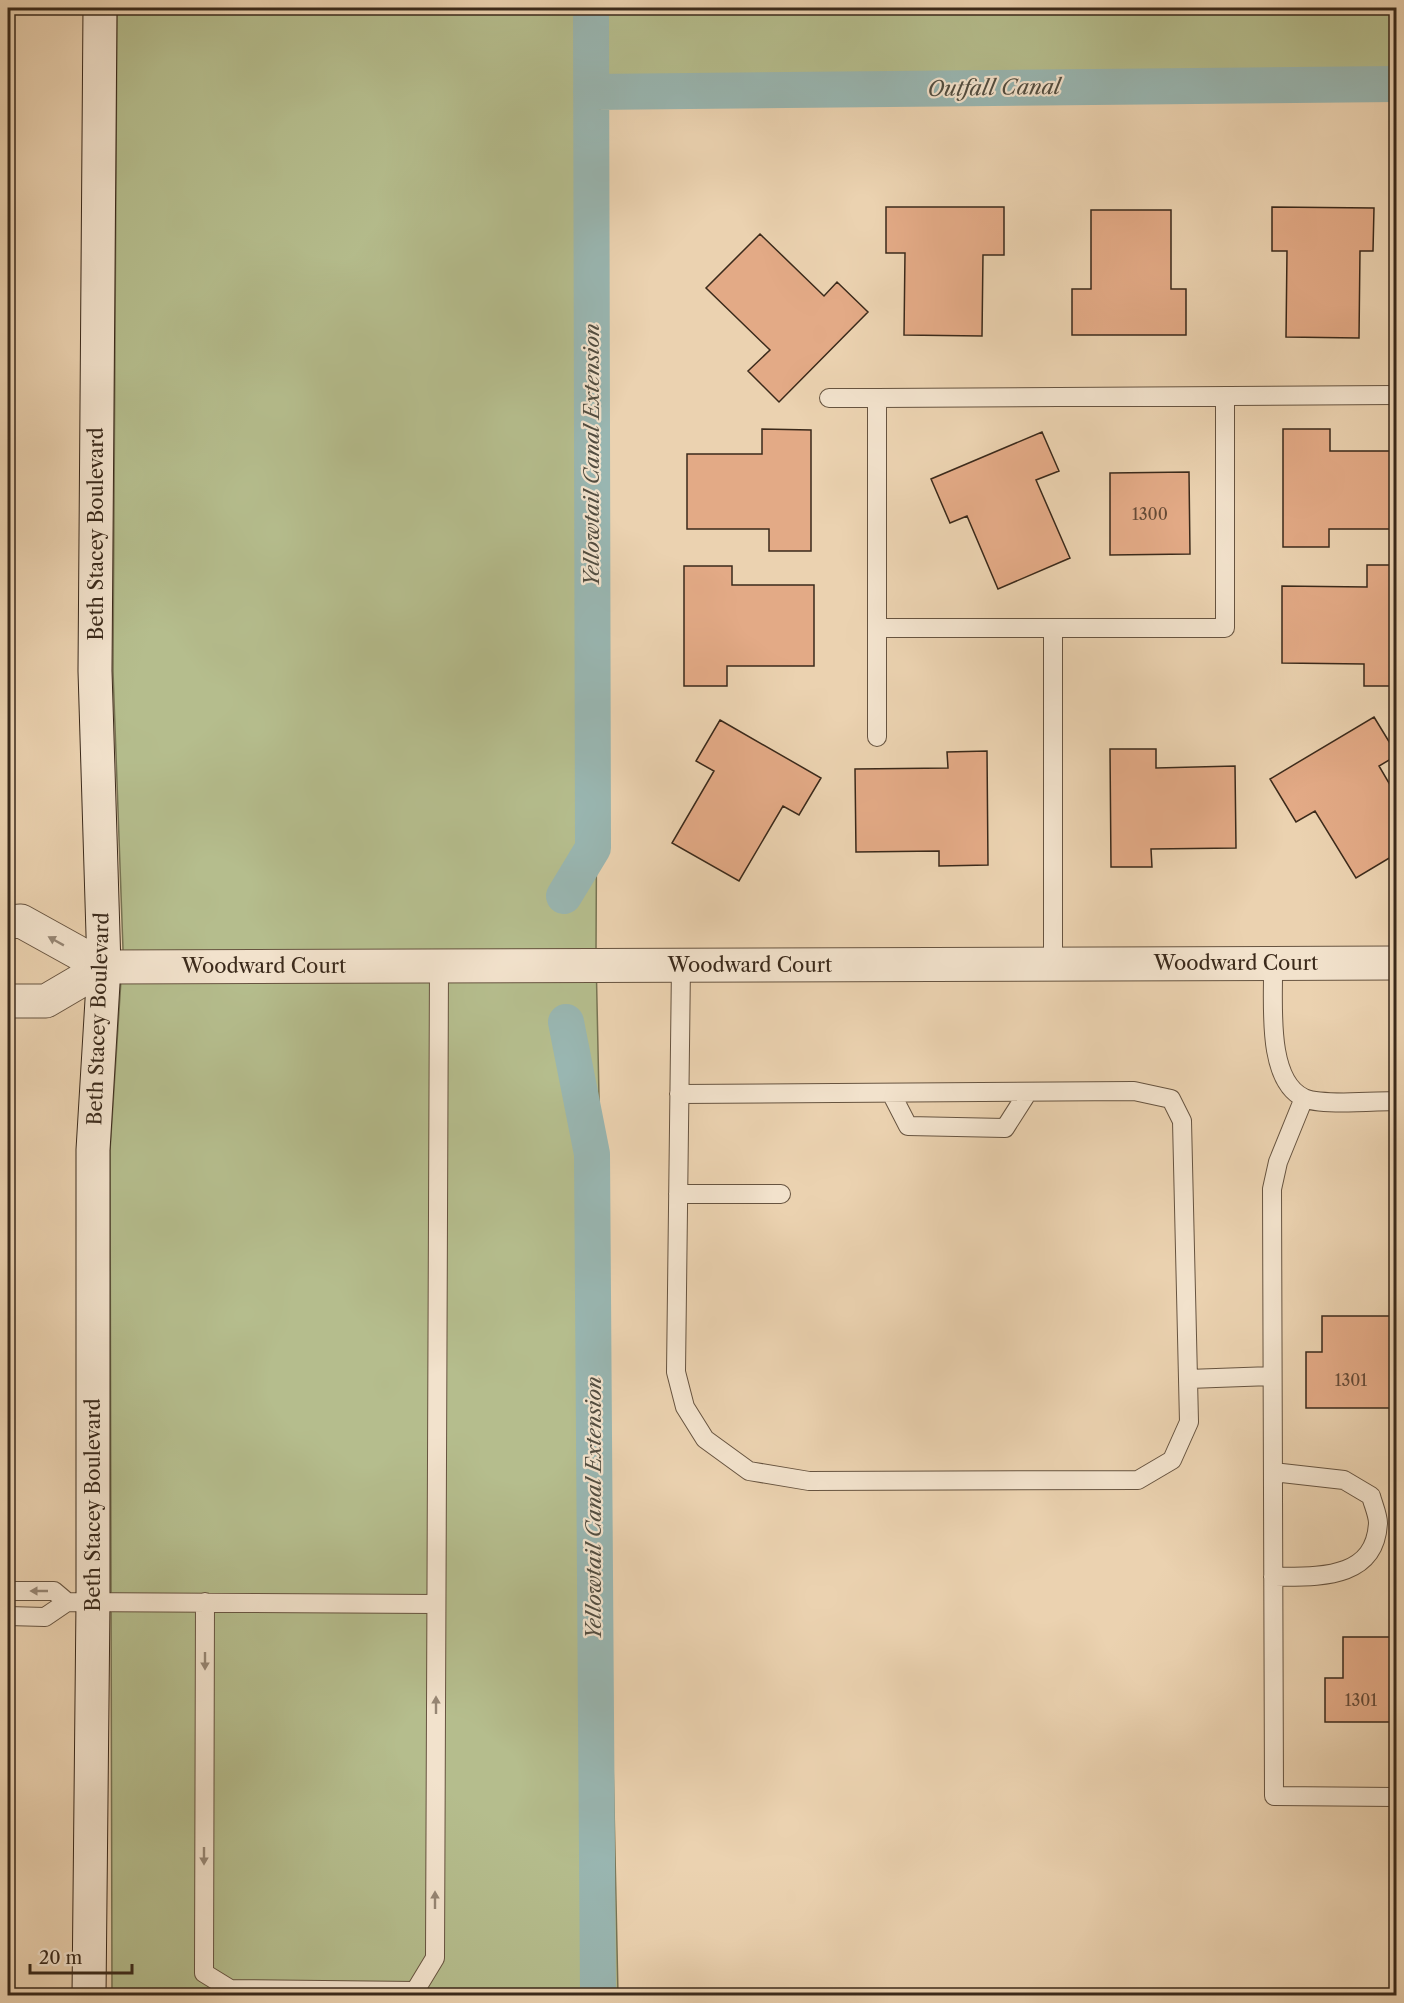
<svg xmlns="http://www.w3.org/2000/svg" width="1404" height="2003" font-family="'Libre Caslon Text',serif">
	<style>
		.green { fill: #b5bd8d; stroke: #787454; stroke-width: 1.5 }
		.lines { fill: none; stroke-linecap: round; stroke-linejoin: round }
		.canal { stroke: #99b6b1; stroke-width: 36 }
		.building { fill: #e3aa86; stroke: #3b2a1b; stroke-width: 1.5 }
		.lane-casing { stroke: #675440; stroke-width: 20 }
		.street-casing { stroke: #675440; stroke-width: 35 }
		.secondary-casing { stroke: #3b2a1b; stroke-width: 35 }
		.lane { stroke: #f2e2cc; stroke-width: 18 }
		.street { stroke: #f2e2cc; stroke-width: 33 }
		.secondary { stroke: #f2e2cc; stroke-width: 33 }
		.oneway { fill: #968674 }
		.labels { text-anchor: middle; stroke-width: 4.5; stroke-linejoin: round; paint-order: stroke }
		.number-label { font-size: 16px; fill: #654a36 }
		.street-label { font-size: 20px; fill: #3b2a1b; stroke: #f2e2cc }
		.water-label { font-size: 21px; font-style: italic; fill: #524d40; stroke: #f2e2cc }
	</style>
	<rect width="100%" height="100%" fill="#ebd2b0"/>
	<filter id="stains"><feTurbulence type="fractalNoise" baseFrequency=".00333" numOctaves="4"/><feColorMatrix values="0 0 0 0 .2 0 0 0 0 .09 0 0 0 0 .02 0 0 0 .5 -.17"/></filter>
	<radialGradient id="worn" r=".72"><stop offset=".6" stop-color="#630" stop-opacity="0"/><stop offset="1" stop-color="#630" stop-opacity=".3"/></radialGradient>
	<path class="green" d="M117 8H1396V71L600 77 596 955 618 1995 112 1996 110 1151 123 949 113 671Z"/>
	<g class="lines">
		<path class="canal" d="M591 92 1396 84
			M564 896 593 848 591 8
			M566 1022 592 1154 598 1996"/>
	</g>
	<path class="building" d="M886 207H1004V255H983L982 336 904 335 905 253H886Z
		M1272 207 1374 208 1373 251H1360L1359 338 1286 337 1287 251H1272Z
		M1091 210H1171V289H1186V335H1072V289H1091Z
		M760 234 824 296 837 282 868 312 779 402 748 371 770 350 706 288Z
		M762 429 811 430V551H769V529H687V454H762Z
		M1283 429H1330V451H1396V529H1329V547H1283Z
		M1042 432 1059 471 1036 480 1070 558 998 589 967 516 950 523 931 479Z
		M1189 472 1190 554 1110 555V473Z
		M1367 565H1396V686H1364V664L1282 663V586L1367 587Z
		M684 566H732V585H814V666H727V686H684Z
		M1374 717 1396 753V756L1379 766 1396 795V854L1356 878 1315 811 1296 822 1270 779Z
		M720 720 821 778 799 815 783 806 739 881 672 843 714 771 696 761Z
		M1110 749H1156V768L1235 766 1236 848 1151 849 1152 867H1111Z
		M987 751 988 865 939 866V851L856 852 855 769 948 768 947 752Z
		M1322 1316H1396V1408H1306V1352H1322Z
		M1343 1637H1396V1722H1325V1678H1343Z"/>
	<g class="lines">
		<defs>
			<path id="lane" d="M829 398H877
				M1053 628H1225V396
				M877 737V628
				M1273 963C1274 999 1265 1080 1304 1098 1320 1106 1376 1101 1396 1101
				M1053 964V628H877V398L1396 395
				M891 1093 908 1126 1005 1128 1028 1092
				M679 1094 1134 1091 1171 1099 1182 1121 1189 1422 1172 1460 1138 1480 809 1481 749 1471 705 1439 685 1407 676 1372 681 965
				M1304 1098 1278 1162 1272 1189 1274 1796 1396 1797
				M678 1194H781
				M1188 1379 1272 1376
				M1273 1472 1344 1480 1371 1496C1373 1504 1378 1515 1378 1523 1375 1581 1316 1576 1273 1577
				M8 1591H54L67 1602
				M205 1602 204 1973 230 1989 415 1991 435 1958 439 966
				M8 1616 45 1617 67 1602 436 1604"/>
			<path id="street" d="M8 922 21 921 104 967 1396 963
				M8 1001H46L104 967"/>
			<path id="secondary" d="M89 1996 93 1602V1150L104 967 95 671 100 8"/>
		</defs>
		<use href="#lane" class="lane-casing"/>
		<use href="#street" class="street-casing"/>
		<use href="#secondary" class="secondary-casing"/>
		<use href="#lane" class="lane"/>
		<use href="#street" class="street"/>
		<use href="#secondary" class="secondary"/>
	</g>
	<defs><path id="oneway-solid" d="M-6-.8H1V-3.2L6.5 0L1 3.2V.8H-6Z" transform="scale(1.5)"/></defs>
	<g class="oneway">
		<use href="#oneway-solid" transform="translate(56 941) rotate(-151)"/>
		<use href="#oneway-solid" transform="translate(39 1591) rotate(180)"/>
		<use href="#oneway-solid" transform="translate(205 1661) rotate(90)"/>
		<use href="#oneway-solid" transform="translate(436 1705) rotate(-90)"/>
		<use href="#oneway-solid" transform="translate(204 1856) rotate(90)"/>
		<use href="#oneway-solid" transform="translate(435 1900) rotate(-90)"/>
	</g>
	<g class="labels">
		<g class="number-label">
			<text x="1150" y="520">1300</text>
			<text x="1351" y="1386">1301</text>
			<text x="1361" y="1706">1301</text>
		</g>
		<g class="street-label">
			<text transform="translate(96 534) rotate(-90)" y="7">Beth Stacey Boulevard</text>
			<text x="1236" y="970">Woodward Court</text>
			<text x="750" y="972">Woodward Court</text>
			<text x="264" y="973">Woodward Court</text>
			<text transform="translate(98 1019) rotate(-88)" y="7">Beth Stacey Boulevard</text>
			<text transform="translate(93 1505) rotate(-90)" y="7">Beth Stacey Boulevard</text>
		</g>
		<g class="water-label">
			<text transform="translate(994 88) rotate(-1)" y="7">Outfall Canal</text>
			<text transform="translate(592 455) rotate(-90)" y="7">Yellowtail Canal Extension</text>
			<text transform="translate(594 1508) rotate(-90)" y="7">Yellowtail Canal Extension</text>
		</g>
	</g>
	<rect width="1404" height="2003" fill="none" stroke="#ebd2b0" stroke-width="30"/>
	<rect x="9" y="9" width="1386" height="1985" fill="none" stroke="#3b2a1b" stroke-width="3"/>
	<rect x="15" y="15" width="1374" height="1973" fill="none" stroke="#3b2a1b" stroke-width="1.5"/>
	<path d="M30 1964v9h102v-9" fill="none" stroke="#3b2a1b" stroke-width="3"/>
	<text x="39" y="1964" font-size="18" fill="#3b2a1b" stroke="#f2e2cc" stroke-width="4.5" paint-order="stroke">20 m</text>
	<rect width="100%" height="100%" filter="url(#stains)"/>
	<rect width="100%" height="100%" fill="url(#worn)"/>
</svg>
